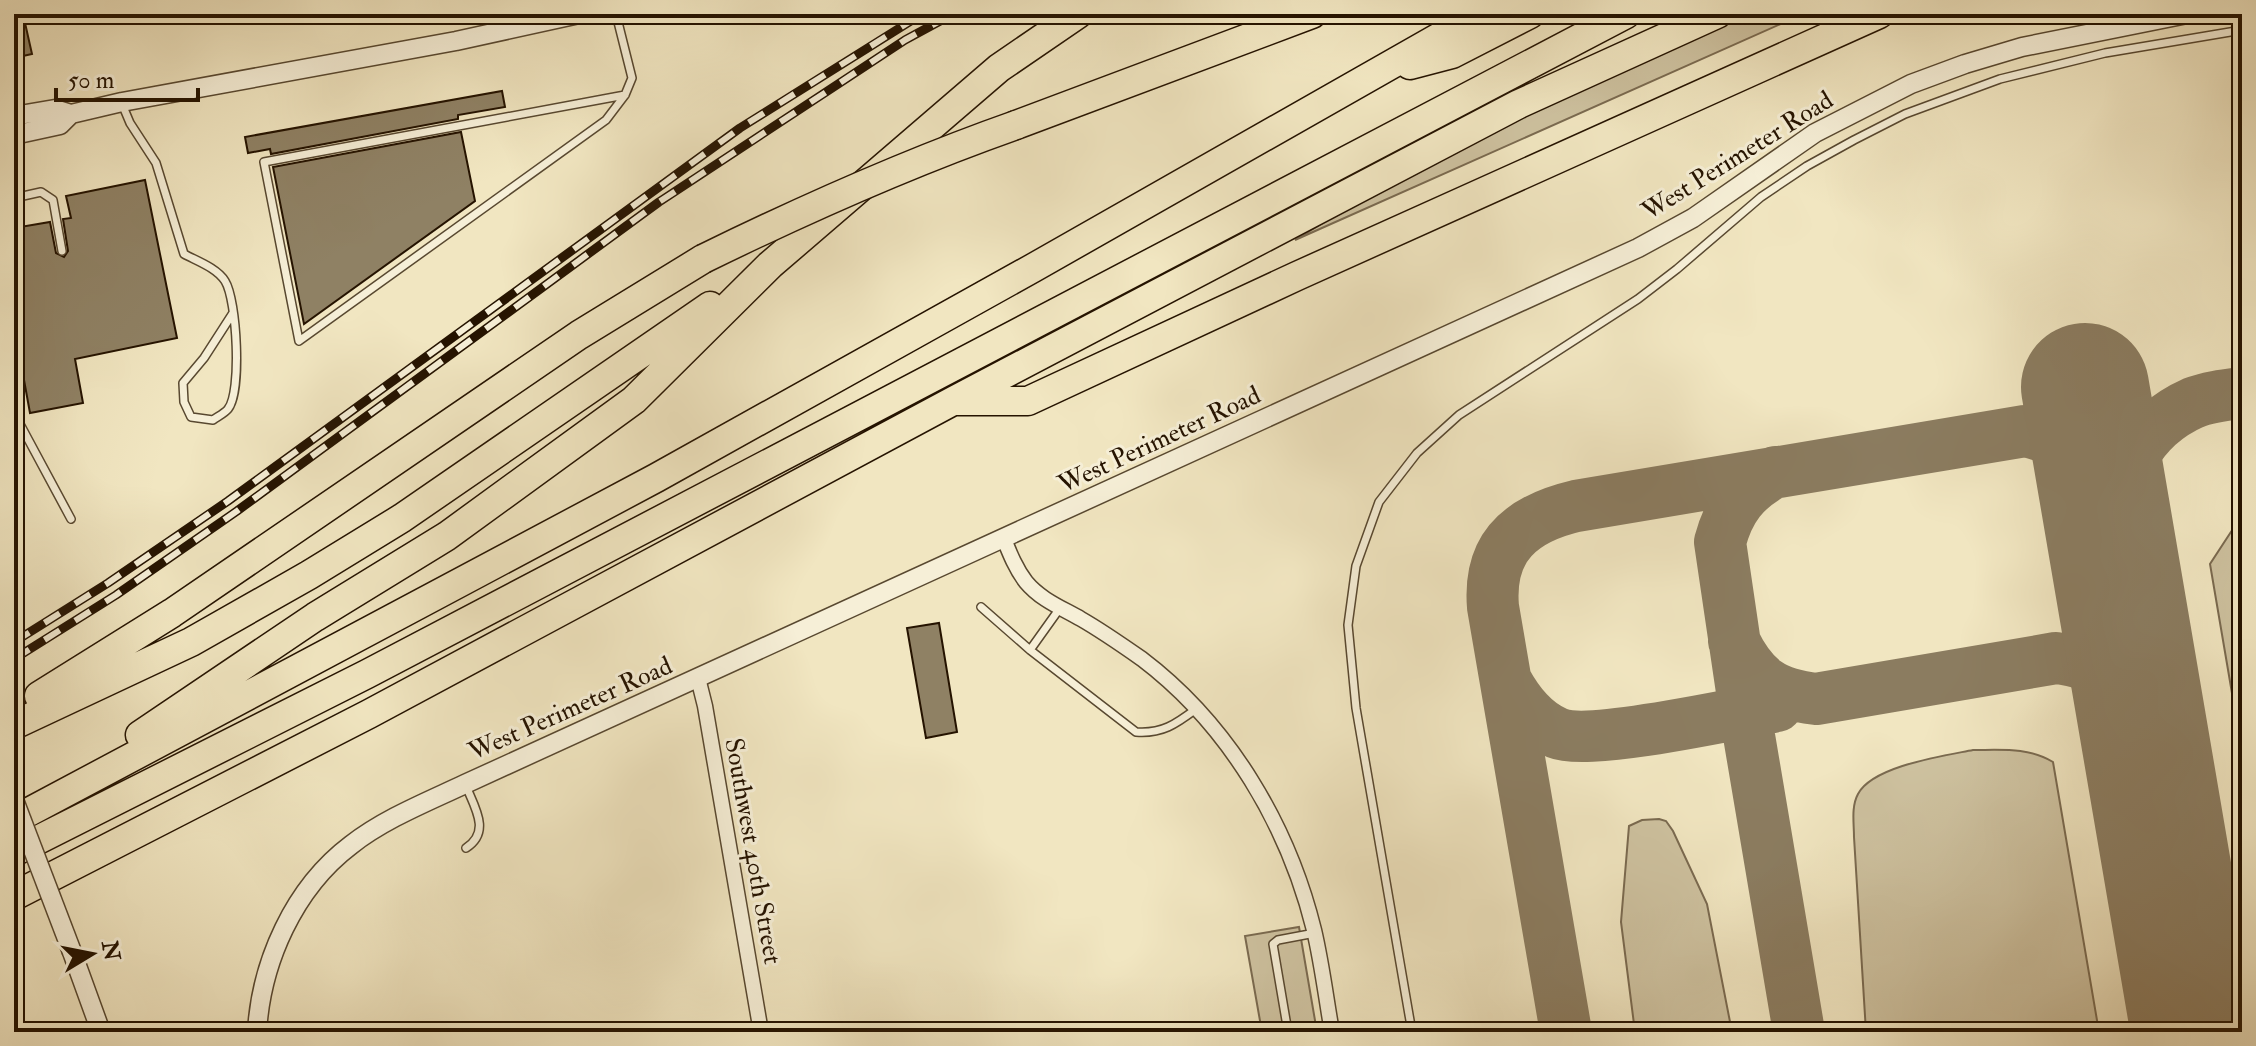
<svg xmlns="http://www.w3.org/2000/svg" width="2256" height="1046" font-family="'IM FELL Double Pica',serif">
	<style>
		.green { fill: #cec2a0; stroke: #7a6a50; stroke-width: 2 }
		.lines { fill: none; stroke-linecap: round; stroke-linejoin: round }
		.taxiway { stroke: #8b7c60; stroke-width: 52 }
		.runway { stroke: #8b7c60; stroke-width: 128 }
		.building { fill: #8f8164; stroke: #251300; stroke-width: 2 }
		.service-casing { stroke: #584830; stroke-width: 10 }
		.minor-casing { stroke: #584830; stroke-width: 17 }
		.tertiary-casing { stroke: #584830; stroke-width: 21 }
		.motorway-casing { stroke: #251300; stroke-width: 31 }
		.service { stroke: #f6efd7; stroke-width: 7 }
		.minor { stroke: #f6efd7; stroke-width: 14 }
		.tertiary { stroke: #f6efd7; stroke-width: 18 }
		.motorway { stroke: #f1e6c1; stroke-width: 28 }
		.rail-casing { stroke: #251300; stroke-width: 9 }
		.rail { stroke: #f6efd7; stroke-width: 6; stroke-dasharray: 18; stroke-linecap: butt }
		.tertiary-bridge-casing { stroke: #584830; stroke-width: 21; stroke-linecap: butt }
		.motorway-bridge-casing { stroke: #251300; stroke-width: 31; stroke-linecap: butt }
		.tertiary-bridge { stroke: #f6efd7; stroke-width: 18 }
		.motorway-bridge { stroke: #f1e6c1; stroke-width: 28 }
		.labels { text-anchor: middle; stroke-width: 6; stroke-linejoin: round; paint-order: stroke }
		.street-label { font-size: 26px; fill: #251300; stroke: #f6efd7 }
	</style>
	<rect width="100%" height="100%" fill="#f1e6c1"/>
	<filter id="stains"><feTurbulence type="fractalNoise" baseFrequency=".0025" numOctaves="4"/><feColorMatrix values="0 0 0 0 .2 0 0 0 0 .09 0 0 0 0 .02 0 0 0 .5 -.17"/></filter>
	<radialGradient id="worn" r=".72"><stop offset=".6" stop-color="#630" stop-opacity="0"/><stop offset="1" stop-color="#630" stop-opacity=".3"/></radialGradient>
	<path class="green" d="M1739 14H1803L1295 240 1436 154Z
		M2242 515V752L2210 564Z
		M1973 750C2001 750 2029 747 2053 762L2099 1032H1866L1854 837C1854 823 1851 807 1858 794 1873 766 1943 756 1973 750Z
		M1659 819 1666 821 1673 831 1707 904 1732 1032H1635L1621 922 1629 826 1642 820Z
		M1299 927 1317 1032H1262L1245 936Z"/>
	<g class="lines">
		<path class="taxiway" d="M1775 472C1744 489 1729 508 1720 542L1745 712 1799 1032
			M2115 535C2113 479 2139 427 2193 403 2208 397 2226 395 2242 393
			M1734 641C1753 680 1773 694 1816 699L2056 658C2108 664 2126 688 2144 734
			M1506 681C1518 703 1533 723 1557 733 1589 746 1735 714 1777 706
			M1566 1032 1493 607C1488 547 1521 519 1576 506L2025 431C2104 449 2101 499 2116 567"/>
		<path class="runway" d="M2085 387 2195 1032"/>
	</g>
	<path class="building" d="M14 14H23L32 54 14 58Z
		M502 91 505 107 458 115V119L271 154 270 149 248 153 245 137Z
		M461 132 475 201 304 324 273 167Z
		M145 180 177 338 75 359 83 403 30 413 14 325V228L50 222 56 253 64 257 68 251 63 219 71 218 66 196Z
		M939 623 957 732 926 738 907 628Z"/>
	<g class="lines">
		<defs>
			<path id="service" d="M616 14 632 78 625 95 606 120 299 341 264 162 625 95
				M122 104 130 123 156 163 184 254C197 261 217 268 225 281 237 300 242 392 228 409 225 413 217 417 213 420L191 417 184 402 183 383 204 358 233 313
				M14 198 41 192 53 200 62 251
				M14 413 71 519
				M981 607 1030 650
				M1060 608 1030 650 1136 732C1162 734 1176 724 1196 709
				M466 848C491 832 475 808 466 786
				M1288 1032 1273 944 1278 940 1315 933
				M1412 1032 1356 708 1348 625 1356 566 1379 502 1417 453 1459 415 1638 299 1677 269 1761 197 1807 166 1854 140 1905 114 2000 79 2105 53 2242 30"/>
			<path id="minor" d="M1004 539C1010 554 1016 569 1026 582 1041 600 1062 608 1081 619 1102 631 1122 645 1142 659 1229 725 1288 825 1314 930 1322 964 1326 998 1332 1032
				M698 678 705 706 761 1032"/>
			<path id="tertiary" d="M14 116 55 109 71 114
				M14 135 60 125 71 114 122 102 456 41 579 14
				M72 952 101 1032
				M257 1032C261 962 294 888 351 845 384 819 427 802 465 784L1638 248 1693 218 1815 133 1911 84 1965 64 2022 47 2187 14"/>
			<path id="motorway" d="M1410 65 1452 54 1530 14
				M1016 125 1312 14
				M958 401H1028L1297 276 1879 14
				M39 696 172 613 579 335 703 259
				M14 725 191 642 309 575 402 518 710 306
				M140 735 315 617 447 536 634 400 770 265 999 68 1078 14
				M14 820 656 478 1033 268 1480 14
				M14 852 367 674 1626 14
				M14 896 369 714 953 401 1519 104 1717 14"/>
		</defs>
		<use href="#service" class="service-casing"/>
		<use href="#minor" class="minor-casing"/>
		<use href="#tertiary" class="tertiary-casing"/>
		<use href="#motorway" class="motorway-casing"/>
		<use href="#service" class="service"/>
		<use href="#minor" class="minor"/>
		<use href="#tertiary" class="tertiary"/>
		<use href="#motorway" class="motorway"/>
		<defs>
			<path id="rail" d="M14 642 108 583 228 501 740 128 922 14
				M14 659 116 595 237 511 659 202 905 40 953 14"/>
		</defs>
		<use href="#rail" class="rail-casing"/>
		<use href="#rail" class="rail"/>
		<defs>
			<path id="tertiary-bridge" d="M14 800 72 952"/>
			<path id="motorway-bridge" d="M703 259C805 209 908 163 1016 125"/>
		</defs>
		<use href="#tertiary-bridge" class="tertiary-bridge-casing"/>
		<use href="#motorway-bridge" class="motorway-bridge-casing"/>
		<use href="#tertiary-bridge" class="tertiary-bridge"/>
		<use href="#motorway-bridge" class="motorway-bridge"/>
	</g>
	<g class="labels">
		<g class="street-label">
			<text transform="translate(1737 155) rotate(-32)" y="9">West Perimeter Road</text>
			<text transform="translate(1159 439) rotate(-25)" y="9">West Perimeter Road</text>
			<text transform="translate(570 708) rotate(-24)" y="9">West Perimeter Road</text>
			<text transform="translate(754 851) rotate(80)" y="9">Southwest 40th Street</text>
		</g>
	</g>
	<rect width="2256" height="1046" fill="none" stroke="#f1e6c1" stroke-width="48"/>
	<rect x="16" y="16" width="2224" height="1014" fill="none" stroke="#251300" stroke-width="4"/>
	<rect x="24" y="24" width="2208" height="998" fill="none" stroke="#251300" stroke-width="2"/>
	<g transform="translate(92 954) rotate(80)" stroke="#f6efd7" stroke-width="6" paint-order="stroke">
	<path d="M0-6L14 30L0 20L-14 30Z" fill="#251300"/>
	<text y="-12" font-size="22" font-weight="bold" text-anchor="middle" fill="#251300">N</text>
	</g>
	<path d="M56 88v12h142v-12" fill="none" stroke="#251300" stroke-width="4"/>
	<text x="68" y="88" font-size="24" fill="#251300" stroke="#f6efd7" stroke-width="6" paint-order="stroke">50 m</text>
	<rect width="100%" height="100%" filter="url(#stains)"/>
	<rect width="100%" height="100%" fill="url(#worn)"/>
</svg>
